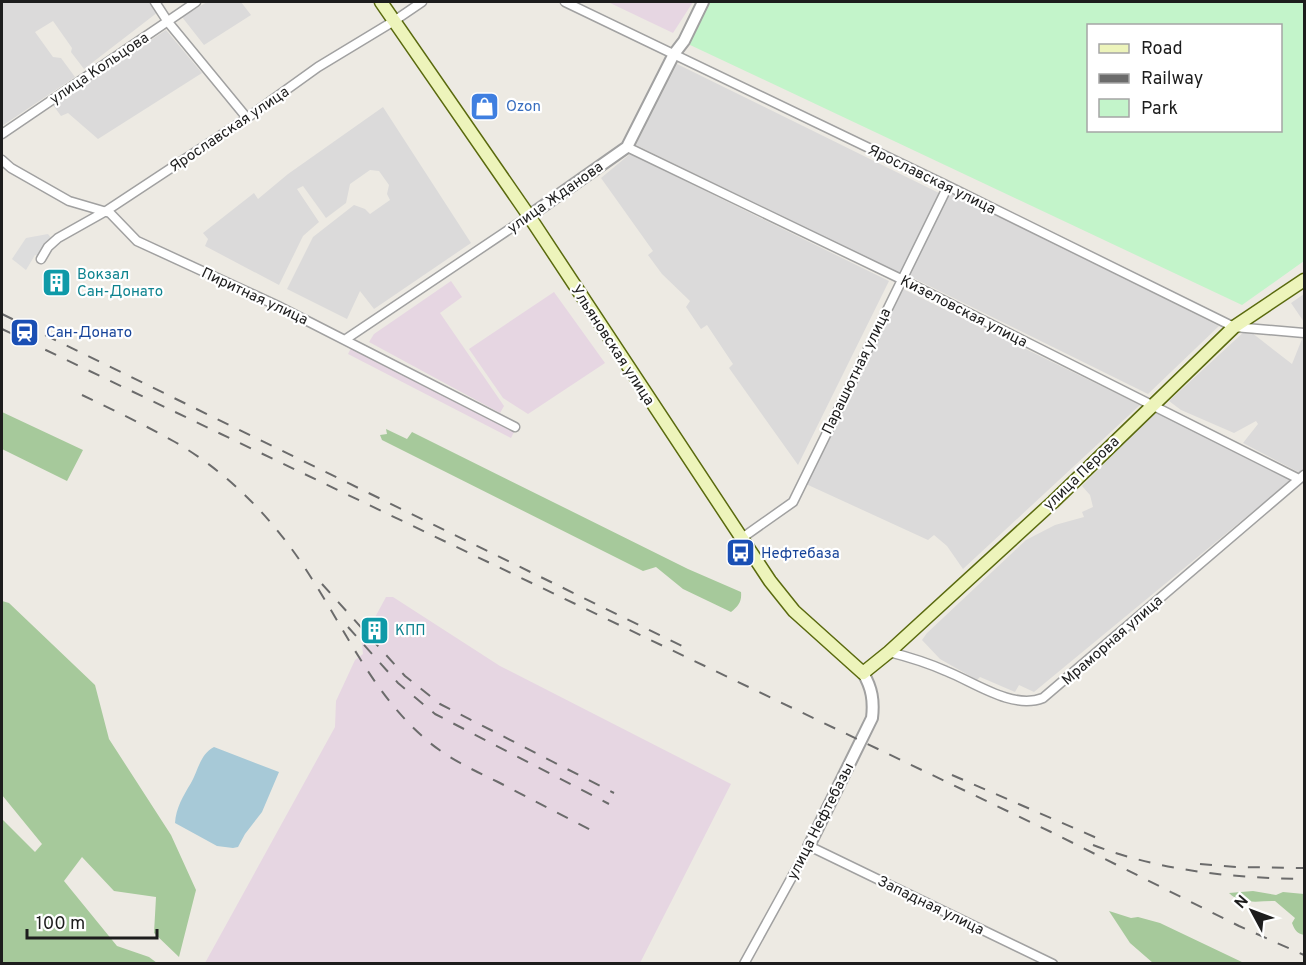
<svg xmlns="http://www.w3.org/2000/svg" width="1306" height="965" font-family="Overpass,sans-serif">
	<style>
		.residential { fill: #dbdada }
		.industrial { fill: #e6d6e2 }
		.forest { fill: #a6c99b }
		.park { fill: #c3f4ca; fill-rule: evenodd }
		.parking { fill: #ddd }
		.water { fill: #a7c9d7 }
		.lines { fill: none; stroke-linecap: round; stroke-linejoin: round }
		.minor-casing { stroke: #a1a1a1; stroke-width: 11 }
		.tertiary-casing { stroke: #a1a1a1; stroke-width: 14 }
		.secondary-casing { stroke: #5a6a0e; stroke-width: 15 }
		.minor { stroke: #fff; stroke-width: 8 }
		.tertiary { stroke: #fff; stroke-width: 10 }
		.secondary { stroke: #edf4bb; stroke-width: 12 }
		.rail { stroke: #6b6b6b; stroke-width: 2; stroke-dasharray: 12 12; stroke-linecap: butt }
		.labels { text-anchor: middle; stroke-width: 4.5; stroke-linejoin: round; paint-order: stroke }
		.street-label { font-size: 15px; fill: #1d1d1d; stroke: #fff }
		.shop-label { font-size: 15px; fill: #366cbe; stroke: #fff; text-anchor: start }
		.culture-label { font-size: 15px; fill: #0d838f; stroke: #fff; text-anchor: start }
		.transit-label { font-size: 15px; fill: #164399; stroke: #fff; text-anchor: start }
	</style>
	<rect width="100%" height="100%" fill="#edeae3"/>
	<path class="residential" d="M2 2H151L158 12 84 69 71 52 72 48 53 21 35 32 53 57 61 58 75 77 2 126Z
		M207 2H241L251 15 204 45 182 17Z
		M166 30 202 73 98 139 68 113 61 116 53 105Z
		M677 64 939 193 900 274 636 145Z
		M383 107 471 243 374 309 360 291 347 319 287 289 313 237 354 205 365 209 370 214 390 200 387 194 389 185 379 171 370 170 350 184 346 203 326 218 303 186 297 189 319 222 303 236 279 285 205 246 208 239 203 233 254 193 258 199 288 174Z
		M630 154 889 281 798 465 729 368 733 364 707 325 701 329 686 307 690 301 662 274 648 255 653 251 601 178Z
		M950 191 1219 326 1148 394 909 276Z
		M903 289 1140 405 963 569 947 546 934 535 928 540 806 484 840 413 859 380 856 377Z
		M1304 294V322L1291 303Z
		M1247 329 1292 364 1302 339H1304V469L1300 473 1243 443 1258 424 1256 421 1234 433 1181 410 1169 401Z
		M1155 412 1291 480 1034 692 1019 685 1015 692 980 677 977 680 940 659 922 640 927 633 1026 540 1055 525 1084 517 1082 512 1093 507 1090 495 1082 486Z"/>
	<path class="industrial" d="M608 2H693L673 33Z
		M451 281 462 297 440 313 504 406 500 413 369 342 374 334Z
		M554 292 605 363 528 414 503 398 469 349Z
		M352 346 515 430 511 438 348 354Z
		M386 597H393L500 666 731 784 640 963H205L335 727 336 701 355 660 363 654 362 644 366 634Z"/>
	<path class="forest" d="M2 412 83 450 67 481 2 449Z
		M386 429 407 439 412 432 688 569 741 592C742 602 738 606 731 612L683 589 656 567 643 571 382 440 380 435 387 434Z
		M2 601 9 603 95 685 109 739 171 835 196 890 179 957 154 933 156 897 114 891 82 857 64 881 117 946 149 957 157 963H2V819L35 852 42 844 2 795Z
		M1253 891 1276 895 1283 892 1304 894V935C1297 933 1295 931 1292 923L1295 918 1275 901C1259 901 1241 905 1229 893Z
		M1109 911 1131 918 1138 917 1160 923 1244 963H1153L1130 943Z"/>
	<path class="park" d="M708 2H1304V261L1242 305 688 44ZM1088 26H1280V130H1088Z"/>
	<path class="parking" d="M48 234 51 238 40 256 35 255 26 270 12 259 26 238Z"/>
	<path class="water" d="M214 747 279 772 262 812 245 834 238 847 233 848 217 846 175 823C176 808 183 796 191 783 198 771 200 754 214 747Z"/>
	<g class="lines">
		<defs>
			<path id="minor" d="M155 2 168 22 247 118
				M565 2 948 186 1234 327 1304 333
				M2 134 196 2
				M627 147 901 279 1299 479
				M2 160 11 168 69 201 110 213 137 241 276 305 515 427
				M41 259 48 247 58 238 106 211 247 118 318 67 394 21 422 2
				M346 339 529 216
				M742 538 793 502 948 186
				M889 652C909 657 928 663 946 671 974 682 1012 710 1043 698L1304 475
				M744 964 809 846 1053 964"/>
			<path id="tertiary" d="M529 216 627 147 674 54 684 41 703 2
				M809 846 872 718C874 701 872 688 863 673"/>
			<path id="secondary" d="M381 2 529 216 770 581 794 611 863 673 889 652 1053 502 1234 327 1304 280"/>
		</defs>
		<use href="#minor" class="minor-casing"/>
		<use href="#tertiary" class="tertiary-casing"/>
		<use href="#secondary" class="secondary-casing"/>
		<use href="#minor" class="minor"/>
		<use href="#tertiary" class="tertiary"/>
		<use href="#secondary" class="secondary"/>
		<path class="rail" d="M2 314 682 646
			M2 329 1051 832 1239 926 1304 955
			M82 395C113 410 145 425 175 442 232 475 277 523 312 579 346 632 373 692 421 735 443 756 471 769 498 782 531 799 563 816 595 832
			M322 584 405 676 440 704 614 793
			M348 627 398 683 435 714 609 804
			M952 775 1106 842
			M1093 845C1161 871 1232 878 1304 879
			M1200 864 1237 867 1304 868"/>
	</g>
	<defs>
		<symbol id="shop-square" viewBox="-11 -11 22 22"><rect x="-9" y="-9" width="18" height="18" rx="4" fill="#3f7fe0" stroke="#fff"/><path d="M-5-2.5h2.3a2.7 3.5 0 0 1 5.4 0H5L5.5 6h-11ZM-1.5-2.5h3a1.5 2.3 0 0 0-3 0Z" fill="#fff"/></symbol>
		<symbol id="building-square" viewBox="-11 -11 22 22"><rect x="-9" y="-9" width="18" height="18" rx="4" fill="#0f9aa8" stroke="#fff"/><path d="M-4-6H4V6H1V3H-1V6H-4ZM-2.5-4.3h1.7v1.8h-1.7ZM.8-4.3h1.7v1.8H.8ZM-2.5-1h1.7V.8h-1.7ZM.8-1h1.7V.8H.8Z" fill="#fff"/></symbol>
		<symbol id="station-square" viewBox="-11 -11 22 22"><rect x="-9" y="-9" width="18" height="18" rx="4" fill="#1a4fb4" stroke="#fff"/><path d="M-3-6H3Q5-6 5-4V2Q5 4 3 4L4.5 6H3L1.5 4h-3L-3 6H-4.5L-3 4Q-5 4-5 2V-4Q-5-6-3-6ZM-3.5-4v3h7v-3ZM-3.5 1v1.5H-2V1ZM2 1v1.5H3.5V1Z" fill="#fff"/></symbol>
		<symbol id="bus-square" viewBox="-11 -11 22 22"><rect x="-9" y="-9" width="18" height="18" rx="4" fill="#1a4fb4" stroke="#fff"/><path d="M-5-6H5V4H4V6H2V4H-2V6H-4V4H-5ZM-3.5-4V0h7V-4ZM-3.5 1.2v1.5H-2V1.2ZM2 1.2v1.5H3.5V1.2Z" fill="#fff"/></symbol>
	</defs>
	<g fill-rule="evenodd">
		<use href="#shop-square" x="468" y="90" width="33" height="33"/>
		<use href="#building-square" x="40" y="266" width="33" height="33"/>
		<use href="#station-square" x="8" y="316" width="33" height="33"/>
		<use href="#bus-square" x="724" y="536" width="33" height="33"/>
		<use href="#building-square" x="358" y="614" width="33" height="33"/>
	</g>
	<g class="labels">
		<g class="street-label">
			<text transform="translate(99 68) rotate(-34)" y="5">улица Кольцова</text>
			<text transform="translate(229 129) rotate(-34)" y="5">Ярославская улица</text>
			<text transform="translate(932 179) rotate(26)" y="5">Ярославская улица</text>
			<text transform="translate(555 197) rotate(-35)" y="5">улица Жданова</text>
			<text transform="translate(255 296) rotate(25)" y="5">Пиритная улица</text>
			<text transform="translate(964 311) rotate(27)" y="5">Кизеловская улица</text>
			<text transform="translate(613 345) rotate(57)" y="5">Ульяновская улица</text>
			<text transform="translate(856 371) rotate(-64)" y="5">Парашютная улица</text>
			<text transform="translate(1081 473) rotate(-44)" y="5">улица Перова</text>
			<text transform="translate(1112 640) rotate(-41)" y="5">Мраморная улица</text>
			<text transform="translate(820 821) rotate(-63)" y="5">улица Нефтебазы</text>
			<text transform="translate(931 905) rotate(26)" y="5">Западная улица</text>
		</g>
		<g class="shop-label">
			<text x="506" y="111">Ozon</text>
		</g>
		<g class="culture-label">
			<text x="77" y="279">Вокзал<tspan x="77" dy="17">Сан-Донато</tspan></text>
			<text x="395" y="635">КПП</text>
		</g>
		<g class="transit-label">
			<text x="46" y="337">Сан-Донато</text>
			<text x="761" y="558">Нефтебаза</text>
		</g>
	</g>
	<rect width="1306" height="965" fill="none" stroke="#1d1d1d" stroke-width="6"/>
	<rect x="1087" y="24" width="195" height="108" fill="#ffffff" stroke="#a5a5a5" stroke-width="1.5"/>
	<rect x="1099" y="44" width="30" height="9" fill="#edf4bb" stroke="#a5a5a5" stroke-width="1.5"/>
	<text x="1141" y="54" font-size="18" fill="#1d1d1d">Road</text>
	<rect x="1099" y="74" width="30" height="9" fill="#6b6b6b" stroke="#a5a5a5" stroke-width="1.5"/>
	<text x="1141" y="84" font-size="18" fill="#1d1d1d">Railway</text>
	<rect x="1099" y="99" width="30" height="18" fill="#c3f4ca" stroke="#a5a5a5" stroke-width="1.5"/>
	<text x="1141" y="114" font-size="18" fill="#1d1d1d">Park</text>
	<g transform="translate(1252 911) rotate(311)" stroke="#ffffff" stroke-width="4.5" paint-order="stroke">
	<path d="M0-4.5L10 22L0 15L-10 22Z" fill="#1d1d1d"/>
	<text y="-9" font-size="16" font-weight="bold" text-anchor="middle" fill="#1d1d1d">N</text>
	</g>
	<path d="M27 929v9h130v-9" fill="none" stroke="#1d1d1d" stroke-width="3"/>
	<text x="36" y="929" font-size="18" fill="#1d1d1d" stroke="#ffffff" stroke-width="4.5" paint-order="stroke">100 m</text>
</svg>
